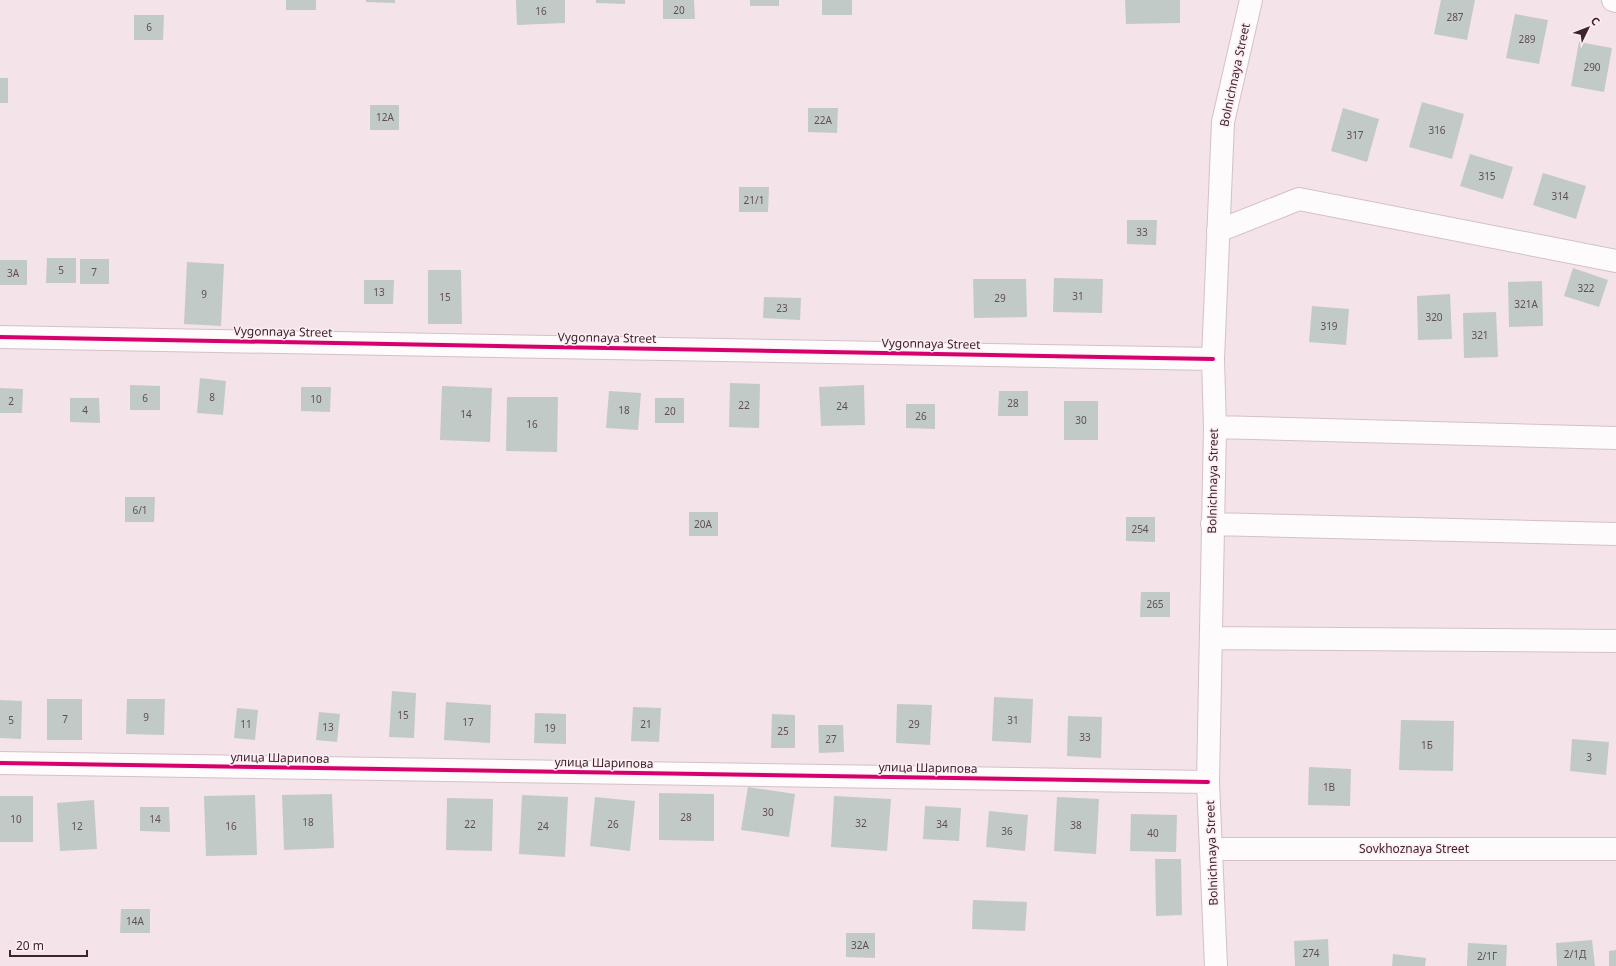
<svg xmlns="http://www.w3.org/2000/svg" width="1616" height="966" font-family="'Noto Sans',sans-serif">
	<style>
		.building { fill: #c2cac8 }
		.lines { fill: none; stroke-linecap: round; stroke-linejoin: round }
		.minor-casing { stroke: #d5c0c8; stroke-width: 24 }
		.minor { stroke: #fdfbfc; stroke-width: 22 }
		.cycleway-casing { stroke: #fdeef4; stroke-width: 6 }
		.cycleway { stroke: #d6006c; stroke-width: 4 }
		.labels { text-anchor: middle; stroke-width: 3; stroke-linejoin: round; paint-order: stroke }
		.number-label { font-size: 10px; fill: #604e56 }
		.street-label { font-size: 12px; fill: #3f2430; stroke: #fdeef4 }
	</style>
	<rect width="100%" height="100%" fill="#f4e3e9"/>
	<path class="building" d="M286 0H316V10H286Z
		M366 0H395V3L366 2Z
		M516 0H565V23L517 25Z
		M596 0H625V4L596 3Z
		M663 0H694L695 19H663Z
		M750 0H779V6H750Z
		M822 0H852V15H822Z
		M1125 0H1180V23L1126 24Z
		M1441 0H1475L1467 40 1434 34Z
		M1515 14 1548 20 1539 64 1506 58Z
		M134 15H164L163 40H134Z
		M1579 42 1612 48 1604 92 1571 86Z
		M0 78H8V103H0Z
		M1422 102 1464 114 1452 159 1409 147Z
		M370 105H399V130H370Z
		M808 108H838L837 133 808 132Z
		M1343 108 1379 119 1367 162 1331 151Z
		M1470 154 1513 167 1503 199 1460 186Z
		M1543 173 1586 186 1576 219 1533 205Z
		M739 187H769L768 212H739Z
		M1127 220H1157L1156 245 1127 244Z
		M47 258H76V283H46Z
		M80 259H109V284H80Z
		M0 260H27V285H0Z
		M187 262 224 264 221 326 184 324Z
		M1573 268 1608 280 1599 307 1564 296Z
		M428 270H461L462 324H428Z
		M1054 278 1103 279 1102 313 1053 312Z
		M973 279H1026L1027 317 974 318Z
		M364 280H394L393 304H364Z
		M1542 281 1543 326 1509 327 1508 282Z
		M1450 294 1452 339 1418 340 1417 296Z
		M764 297 801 298 800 320 763 318Z
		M1312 306 1349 309 1346 345 1309 342Z
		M1496 312 1498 357 1464 358 1463 313Z
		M200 378 226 381 223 415 197 413Z
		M730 383 760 384 759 428 729 427Z
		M130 385 160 386V410H130Z
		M864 385 865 425 821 426 819 387Z
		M442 386 492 388 490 442 440 440Z
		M301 387H331L330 412 301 411Z
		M0 388 23 389 22 413H0Z
		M609 391 641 393 638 430 606 428Z
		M999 391H1028V416H998Z
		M507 397H558L557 452 506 451Z
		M70 398H99L100 423 70 422Z
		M655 398H684V423H655Z
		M1064 401H1098V440H1064Z
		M906 404H935V429L906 428Z
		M125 497H155L154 522H125Z
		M689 512H718V536H689Z
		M1126 517H1155V542L1126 541Z
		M1141 592H1170V617H1140Z
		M392 691 416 693 414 738 389 737Z
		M994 697 1033 699 1031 743 992 741Z
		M47 699H82V740H47Z
		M127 699H165L164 735 126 734Z
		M0 700 22 701 21 739 0 738Z
		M446 702 491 705 490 743 444 740Z
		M897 704 932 705 930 745 896 743Z
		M633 707 661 708 659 742 631 741Z
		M237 708 258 710 255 740 234 738Z
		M319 712 340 714 337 742 316 740Z
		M535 713 566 714V744L534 743Z
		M772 714 795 715V748H771Z
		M1068 716 1102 717 1101 758 1067 756Z
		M1401 720 1454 721 1453 771 1399 770Z
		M818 725H843L844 752 819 753Z
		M1572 739 1609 742 1606 775 1570 771Z
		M1309 767 1351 769 1350 806 1308 805Z
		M748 787 795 794 789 837 741 830Z
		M659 793 714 794V841L659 840Z
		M332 794 334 848 284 850 282 795Z
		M255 795 257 855 206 856 204 796Z
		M522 795 568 797 565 857 519 854Z
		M0 796H33V842H0Z
		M834 796 891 799 887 851 831 847Z
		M595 797 635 801 630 851 590 846Z
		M1057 797 1099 799 1096 854 1054 851Z
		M447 798 493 799 492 851 446 850Z
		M94 800 97 849 60 851 57 803Z
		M925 806 961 808 959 841 923 839Z
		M140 807H169L170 832 140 831Z
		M989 811 1028 815 1025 851 986 847Z
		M1131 814 1177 815 1176 852 1130 851Z
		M1155 859H1181L1182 915 1156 916Z
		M973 900 1027 902 1025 931 972 929Z
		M121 909H150V933H120Z
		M846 933H875V958L846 957Z
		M1328 939 1329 966H1295L1294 941Z
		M1592 940 1595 966H1557L1556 943Z
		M1468 943 1507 945 1506 966H1467Z
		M1616 950V966H1609V951Z
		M1393 954 1426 958 1425 966H1392Z"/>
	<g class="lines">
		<defs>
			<path id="minor" d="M1613 0 1616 1
				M1218 231 1299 199 1616 261
				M0 337 1213 359
				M1215 427 1616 438
				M1212 524 1616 534
				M1211 638 1616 641
				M0 763 1208 782
				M1211 849H1616
				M1216 966 1208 782 1215 427 1213 359 1223 122 1251 0"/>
		</defs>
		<use href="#minor" class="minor-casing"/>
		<use href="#minor" class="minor"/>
		<defs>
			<path id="cycleway" d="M0 337 1213 359
				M0 763 1208 782"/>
		</defs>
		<use href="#cycleway" class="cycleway-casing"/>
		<use href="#cycleway" class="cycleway"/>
	</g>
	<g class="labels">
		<g class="number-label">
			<text x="679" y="14">20</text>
			<text x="541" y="15">16</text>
			<text x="1455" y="21">287</text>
			<text x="149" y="31">6</text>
			<text x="1527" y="43">289</text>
			<text x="1592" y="71">290</text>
			<text x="385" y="121">12А</text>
			<text x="823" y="124">22А</text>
			<text x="1437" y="134">316</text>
			<text x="1355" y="139">317</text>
			<text x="1487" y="180">315</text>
			<text x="1560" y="200">314</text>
			<text x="754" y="204">21/1</text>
			<text x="1142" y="236">33</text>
			<text x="61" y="274">5</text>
			<text x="94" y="276">7</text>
			<text x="13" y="277">3А</text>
			<text x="1586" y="292">322</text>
			<text x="379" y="296">13</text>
			<text x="204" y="298">9</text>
			<text x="1078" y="300">31</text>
			<text x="445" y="301">15</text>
			<text x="1000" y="302">29</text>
			<text x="1526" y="308">321А</text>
			<text x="782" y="312">23</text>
			<text x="1434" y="321">320</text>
			<text x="1329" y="330">319</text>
			<text x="1480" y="339">321</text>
			<text x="212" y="401">8</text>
			<text x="145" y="402">6</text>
			<text x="316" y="403">10</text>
			<text x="11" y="405">2</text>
			<text x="1013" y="407">28</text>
			<text x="744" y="409">22</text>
			<text x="842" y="410">24</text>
			<text x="85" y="414">4</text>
			<text x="624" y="414">18</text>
			<text x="670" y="415">20</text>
			<text x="466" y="418">14</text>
			<text x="921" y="420">26</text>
			<text x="1081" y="424">30</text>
			<text x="532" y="428">16</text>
			<text x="140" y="514">6/1</text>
			<text x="703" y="528">20А</text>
			<text x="1140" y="533">254</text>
			<text x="1155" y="608">265</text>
			<text x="403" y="719">15</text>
			<text x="146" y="721">9</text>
			<text x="65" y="723">7</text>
			<text x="11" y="724">5</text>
			<text x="1013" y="724">31</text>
			<text x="468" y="726">17</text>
			<text x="246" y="728">11</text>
			<text x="646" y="728">21</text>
			<text x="914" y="728">29</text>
			<text x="328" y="731">13</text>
			<text x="550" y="732">19</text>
			<text x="783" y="735">25</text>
			<text x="1085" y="741">33</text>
			<text x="831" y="743">27</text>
			<text x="1427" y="749">1Б</text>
			<text x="1589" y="761">3</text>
			<text x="1329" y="791">1В</text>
			<text x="768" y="816">30</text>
			<text x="686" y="821">28</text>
			<text x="16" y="823">10</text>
			<text x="155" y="823">14</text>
			<text x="308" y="826">18</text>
			<text x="861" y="827">32</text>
			<text x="470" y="828">22</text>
			<text x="613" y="828">26</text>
			<text x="942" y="828">34</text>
			<text x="1076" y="829">38</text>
			<text x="77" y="830">12</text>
			<text x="231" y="830">16</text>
			<text x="543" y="830">24</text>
			<text x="1007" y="835">36</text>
			<text x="1153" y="837">40</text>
			<text x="135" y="925">14А</text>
			<text x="860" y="949">32А</text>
			<text x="1311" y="957">274</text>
			<text x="1575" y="958">2/1Д</text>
			<text x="1487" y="960">2/1Г</text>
		</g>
		<g class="street-label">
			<text transform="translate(1235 75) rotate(-78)" y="4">Bolnichnaya Street</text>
			<text transform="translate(283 332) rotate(1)" y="4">Vygonnaya Street</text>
			<text transform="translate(607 338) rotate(1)" y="4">Vygonnaya Street</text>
			<text transform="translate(931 344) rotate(1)" y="4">Vygonnaya Street</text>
			<text transform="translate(1213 481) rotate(-89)" y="4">Bolnichnaya Street</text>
			<text transform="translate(280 758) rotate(1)" y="4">улица Шарипова</text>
			<text transform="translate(604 763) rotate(1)" y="4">улица Шарипова</text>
			<text transform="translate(928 768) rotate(1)" y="4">улица Шарипова</text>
			<text x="1414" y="853">Sovkhoznaya Street</text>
			<text transform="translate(1212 853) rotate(-92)" y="4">Bolnichnaya Street</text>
		</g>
	</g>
	<g transform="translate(1588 28) rotate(47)" stroke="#fdeef4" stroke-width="3" paint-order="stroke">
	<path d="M0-3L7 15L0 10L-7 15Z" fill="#3f2430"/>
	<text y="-6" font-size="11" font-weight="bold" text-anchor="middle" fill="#3f2430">С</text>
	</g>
	<path d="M10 950v6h77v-6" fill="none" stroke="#3f2430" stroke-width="2"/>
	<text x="16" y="950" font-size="12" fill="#3f2430" stroke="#fdeef4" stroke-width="3" paint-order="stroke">20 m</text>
</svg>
